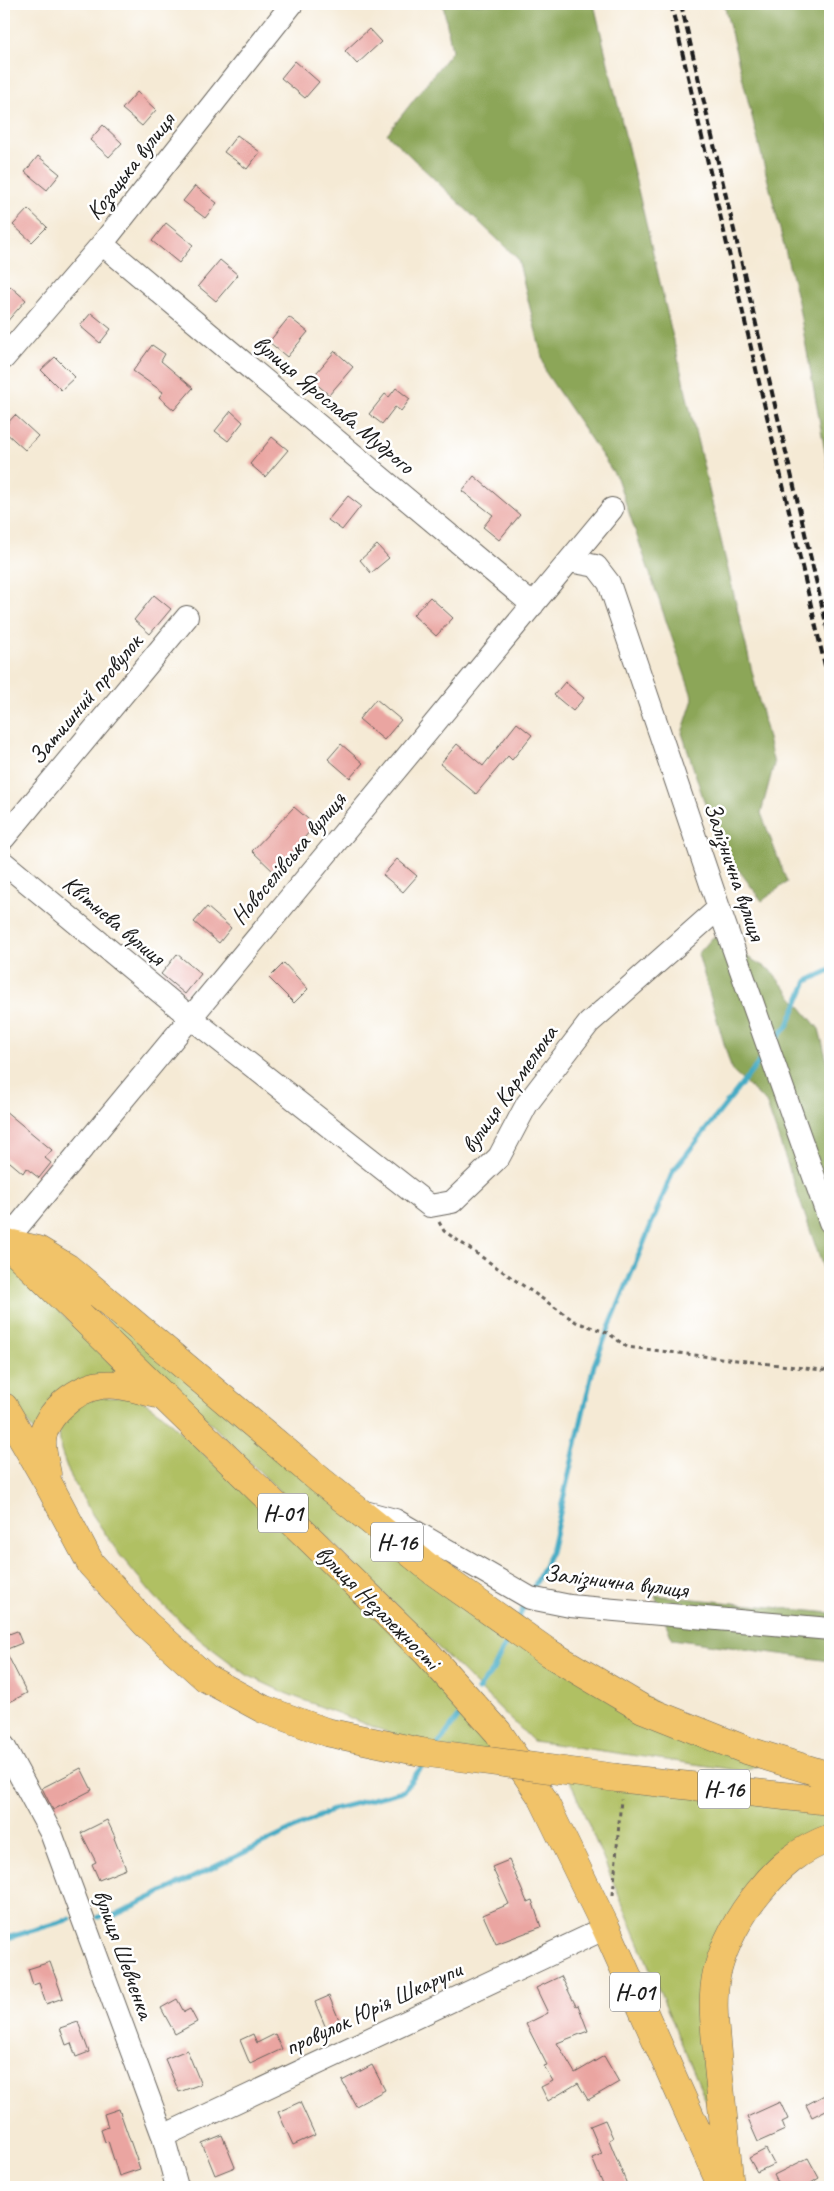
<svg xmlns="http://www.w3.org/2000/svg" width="834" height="2191" font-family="Caveat,sans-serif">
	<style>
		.green { fill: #b0c063; stroke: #666e40 }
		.forest { fill: #8ca659; stroke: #54613a }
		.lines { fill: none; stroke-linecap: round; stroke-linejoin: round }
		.stream { stroke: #44abc4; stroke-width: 5 }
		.building { fill: #eaa5a1 }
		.minor-casing { stroke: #68645d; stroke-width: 24 }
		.major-casing { stroke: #68645d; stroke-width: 29 }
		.path { stroke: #68645d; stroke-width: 3; stroke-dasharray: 4 4; stroke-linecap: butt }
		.minor { stroke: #fff; stroke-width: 22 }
		.major { stroke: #f1c369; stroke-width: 28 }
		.rail { stroke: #1c1c1c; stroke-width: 4; stroke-dasharray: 8 4; stroke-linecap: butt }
		.major-bridge-casing { stroke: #68645d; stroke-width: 29; stroke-linecap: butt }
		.major-bridge { stroke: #f1c369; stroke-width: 28 }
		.labels { text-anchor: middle; stroke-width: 5; stroke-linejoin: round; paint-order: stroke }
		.shield { fill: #fff; stroke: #606060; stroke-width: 1 }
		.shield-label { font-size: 22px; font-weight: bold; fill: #1c1c1c }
		.street-label { font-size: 24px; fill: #1c1c1c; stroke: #fff }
	</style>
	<rect width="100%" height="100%" fill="#fff"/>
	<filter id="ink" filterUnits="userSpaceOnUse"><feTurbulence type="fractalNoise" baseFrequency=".02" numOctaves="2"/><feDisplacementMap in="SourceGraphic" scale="10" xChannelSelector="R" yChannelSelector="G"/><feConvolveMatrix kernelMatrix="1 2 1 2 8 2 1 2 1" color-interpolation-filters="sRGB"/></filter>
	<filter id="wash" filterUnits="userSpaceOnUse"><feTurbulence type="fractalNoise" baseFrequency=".0096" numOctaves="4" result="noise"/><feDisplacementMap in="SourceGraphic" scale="20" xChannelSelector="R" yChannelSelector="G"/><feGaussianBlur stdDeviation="1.12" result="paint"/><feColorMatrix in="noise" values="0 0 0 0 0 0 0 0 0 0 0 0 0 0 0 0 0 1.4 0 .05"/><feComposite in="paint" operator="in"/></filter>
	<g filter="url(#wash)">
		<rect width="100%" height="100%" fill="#f5ead5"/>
		<path class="green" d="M4 1254 132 1385 108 1376 37 1437 4 1386Z
			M52 1263 349 1516 758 1765 743 1771 533 1741 120 1334Z
			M137 1397 160 1413 354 1594 485 1732 492 1754 418 1744 285 1693 247 1675 199 1639 156 1598 119 1554 90 1511 69 1473 61 1451 59 1434 64 1413 80 1398Z
			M568 1776 830 1814V1832L783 1856 702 1999 701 2028 724 2143Z"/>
		<path class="forest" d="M443 4H594L774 764 761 813 787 882 762 901 717 841 682 733 693 699 617 478 546 373 518 259 387 134 452 51Z
			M724 4H830V479L798 302Z
			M713 937 770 970 819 1029 830 1073V1288L766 1102 732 1071 698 954Z
			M655 1595 830 1613V1661L672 1639Z"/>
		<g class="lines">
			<path class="stream" d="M778 1037 788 1025 807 981 830 970
				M531 1593 551 1552 594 1365 673 1171 760 1061
				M518 1620 526 1602
				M478 1690 493 1670 509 1637
				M437 1746 462 1712
				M98 1917 113 1916 334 1809 403 1791 426 1761
				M4 1939 70 1919"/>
		</g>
		<g id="blocks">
			<path class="building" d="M369 29 381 42 357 64 345 51Z
				M295 61 319 82 305 98 281 78Z
				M137 92 156 110 142 126 122 109Z
				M103 125 122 143 109 157 90 140Z
				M237 135 260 152 247 169 224 152Z
				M38 156 60 174 47 190 25 172Z
				M195 186 217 203 205 218 183 201Z
				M28 209 47 227 32 242 13 225Z
				M166 223 193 245 179 263 152 241Z
				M220 260 238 275 216 301 198 286Z
				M10 286 26 300 4 325V293Z
				M91 313 111 329 100 343 80 326Z
				M289 317 308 332 287 357 269 342Z
				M152 345 165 354 161 361 193 388 174 410 159 397 163 392 133 371Z
				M335 351 353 367 329 395 311 379Z
				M55 357 75 377 61 390 41 370Z
				M396 388 410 399 401 411 395 407 382 424 369 414 385 394 389 397Z
				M231 411 243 422 228 441 215 431Z
				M15 415 38 436 25 450 4 431V427Z
				M272 437 288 450 265 477 250 464Z
				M474 476 520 515 499 540 483 527 493 515 462 491Z
				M348 496 361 506 342 530 328 520Z
				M377 545 389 558 371 573 360 560Z
				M154 595 171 609 150 634 134 620Z
				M430 597 453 618 436 636 413 615Z
				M565 682 584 698 573 711 554 695Z
				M376 699 401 720 384 740 359 719Z
				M517 723 532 735 512 760 508 756 476 794 440 764 457 744 483 766Z
				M341 744 363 763 350 778 328 759Z
				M294 807 315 825 275 873 252 851Z
				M397 859 417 876 403 892 383 875Z
				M207 907 231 928 219 943 194 922Z
				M177 954 201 974 185 994 161 974Z
				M284 963 308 989 294 1003 269 978Z
				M4 1110 52 1150 45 1158 51 1163 39 1178 26 1168 23 1173 4 1157Z
				M17 1631 22 1643 5 1650 27 1693 4 1705V1636Z
				M81 1768 92 1790 53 1810 42 1788Z
				M107 1820 115 1837 114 1838 126 1869 99 1880 92 1864 96 1862 81 1833Z
				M509 1860 527 1902 532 1900 541 1927 496 1944 483 1915 509 1904 492 1867Z
				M50 1962 63 1998 46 2004 39 1983 33 1985 28 1969Z
				M561 1976 576 2006 578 2005 588 2031 557 2043 575 2073 604 2056 619 2082 588 2100 578 2083 548 2101 541 2087 553 2081 544 2066 547 2065 526 2024 548 2013 536 1988Z
				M329 1996 340 2022 326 2028 315 2002Z
				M177 1999 184 2012 190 2009 197 2022 175 2034 161 2008Z
				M78 2022 89 2052 76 2057 71 2043 66 2045 60 2028Z
				M253 2034 257 2043 275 2034 282 2049 250 2064 240 2040Z
				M187 2050 201 2084 179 2092 165 2059Z
				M372 2065 385 2090 356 2106 342 2081Z
				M830 2092V2108L812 2117 806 2105Z
				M300 2102 315 2135 293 2145 278 2112Z
				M780 2102 788 2119 782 2122 785 2130 758 2142 747 2117Z
				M119 2109 140 2169 119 2176 108 2141 105 2142 101 2130 108 2127 104 2114Z
				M605 2120 613 2138 609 2140 628 2187H604L592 2158 602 2154 590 2126Z
				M222 2135 235 2167 215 2175 202 2143Z
				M766 2149 774 2164 757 2172 749 2158Z
				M808 2158 819 2178 811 2183 813 2187H780L774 2175Z"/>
		</g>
	</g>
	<g filter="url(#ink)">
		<use href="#blocks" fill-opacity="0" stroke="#68645d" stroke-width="1"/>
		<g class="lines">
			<defs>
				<path id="minor" d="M102 244 533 605
					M4 358 102 244 292 4
					M569 561 596 566 609 583 719 908 830 1222
					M4 838 187 617
					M4 863 190 1017 430 1206 452 1202 499 1157 527 1104 589 1023 719 908
					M5 1242 612 509
					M361 1511 395 1520 530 1598 570 1606 830 1629
					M4 1746 51 1833 163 2136 177 2187
					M163 2136 606 1928"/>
				<path id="major" d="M4 1241 426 1652 498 1732 543 1799 606 1928 722 2187
					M12 1244 38 1250 68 1268 320 1480 433 1571 549 1653 643 1709 746 1750 830 1776
					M4 1407 48 1483 91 1564 146 1624 206 1678 263 1709 326 1732 421 1752
					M47 1474C45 1464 42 1453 42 1443 42 1417 75 1388 101 1385 120 1382 142 1391 161 1395
					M617 1778 830 1801
					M730 2187C726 2147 722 2107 718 2066 716 2035 710 2002 717 1972 725 1942 739 1916 759 1892 779 1867 800 1849 830 1838"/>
			</defs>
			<use href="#minor" class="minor-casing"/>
			<use href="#major" class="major-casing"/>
			<path class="path" d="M439 1222 444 1231 576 1322 608 1333 627 1347 830 1371
				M613 1895 621 1799"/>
			<use href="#minor" class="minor"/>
			<use href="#major" class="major"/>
			<path class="rail" d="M671 4 830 687
				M681 4 830 640"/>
			<defs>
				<path id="major-bridge" d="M421 1752 617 1778"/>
			</defs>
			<use href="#major-bridge" class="major-bridge-casing"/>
			<use href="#major-bridge" class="major-bridge"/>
		</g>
	</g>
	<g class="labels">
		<g class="shield">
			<rect x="258" y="1493.5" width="50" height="39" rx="4"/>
			<rect x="371" y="1522.5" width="52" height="39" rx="4"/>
			<rect x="698" y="1769.5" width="52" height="39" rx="4"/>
			<rect x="610" y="1972.5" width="50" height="39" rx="4"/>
		</g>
		<g class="shield-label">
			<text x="283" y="1521">Н-01</text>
			<text x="397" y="1550">Н-16</text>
			<text x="724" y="1797">Н-16</text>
			<text x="635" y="2000">Н-01</text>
		</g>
		<g class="street-label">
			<text transform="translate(130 166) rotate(-52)" y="8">Козацька вулиця</text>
			<text transform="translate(334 404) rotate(40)" y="8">вулиця Ярослава Мудрого</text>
			<text transform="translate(85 699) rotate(-50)" y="8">Затишний провулок</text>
			<text transform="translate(288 858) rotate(-50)" y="8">Новоселівська вулиця</text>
			<text transform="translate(735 871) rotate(71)" y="8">Залізнична вулиця</text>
			<text transform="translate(114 920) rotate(40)" y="8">Квітнева вулиця</text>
			<text transform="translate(509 1089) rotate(-55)" y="8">вулиця Кармелюка</text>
			<text transform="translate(616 1581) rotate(7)" y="8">Залізнична вулиця</text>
			<text transform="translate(378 1607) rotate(45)" y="8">вулиця Незалежності</text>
			<text transform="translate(124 1954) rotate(70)" y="8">вулиця Шевченка</text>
			<text transform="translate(373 2008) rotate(-25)" y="8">провулок Юрія Шкарупи</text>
		</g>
	</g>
	<rect width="834" height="2191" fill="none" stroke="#fff" stroke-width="20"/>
</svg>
